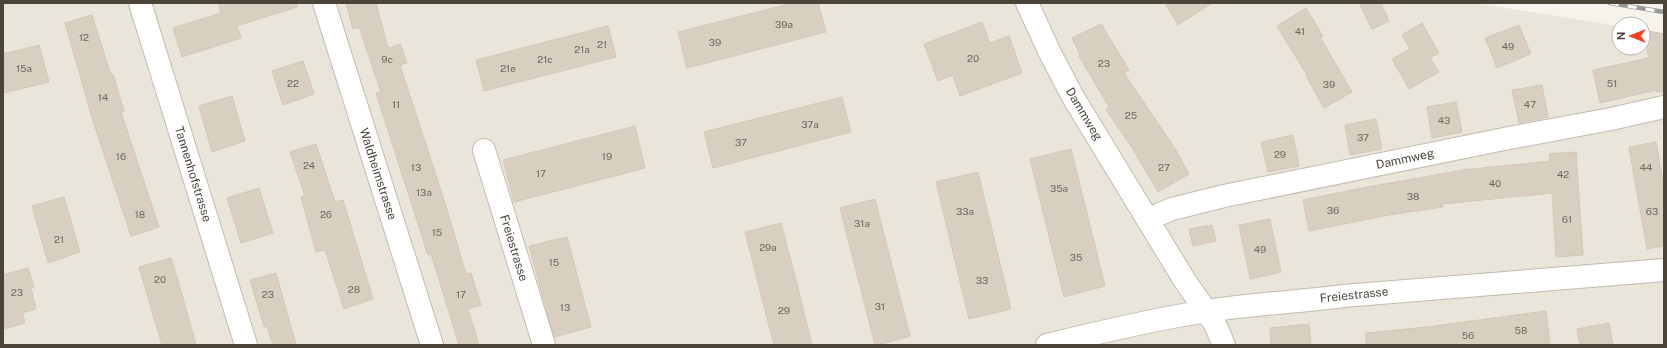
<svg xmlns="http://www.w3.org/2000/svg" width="1667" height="348" font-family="'Public Sans',sans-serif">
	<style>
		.residential { fill: #eae5da }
		.building { fill: #d8cfc1; stroke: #d3c7b4 }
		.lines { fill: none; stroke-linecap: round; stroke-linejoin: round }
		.minor-casing { stroke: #c2bbae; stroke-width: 24 }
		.minor { stroke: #fff; stroke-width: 22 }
		.rail-casing { stroke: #9a9a9a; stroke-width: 4.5 }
		.rail { stroke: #fff; stroke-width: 3; stroke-dasharray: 9; stroke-linecap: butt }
		.labels { text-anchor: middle; stroke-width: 3; stroke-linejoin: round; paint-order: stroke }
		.number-label { font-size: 10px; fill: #6e675b }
		.street-label { font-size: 12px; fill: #4b4439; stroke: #fff }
	</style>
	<rect width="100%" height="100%" fill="#f6f3ec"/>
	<path class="residential" d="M3 3H1475L1619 26V48H1643V30L1664 34V345H3Z"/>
	<path class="building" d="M218 3H297V7L237 26 241 38 182 57 173 28 221 13Z
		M346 3H376L388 48 400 44 407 63 400 65 447 209 466 274 471 273 481 305 468 309 479 345H459L431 254 428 255 376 93 381 92 359 27 353 29Z
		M793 3H818L826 32 687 68 678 32Z
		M1165 3H1212L1178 25Z
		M1359 3H1381L1389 21 1372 29Z
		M1306 8 1323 36 1320 37 1352 92 1324 108 1306 76 1307 75 1277 26Z
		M92 15 111 75 113 74 124 111 121 112 159 227 131 236 93 121 65 23Z
		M982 22 990 43 1009 36 1022 73 960 96 953 75 938 81 924 44Z
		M1422 23 1439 53 1430 58 1439 72 1409 89 1392 59 1410 49 1402 35Z
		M1101 24 1129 70 1124 73 1174 147 1189 174 1158 192 1131 146 1106 110 1109 107 1079 56 1080 55 1072 38Z
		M1519 25 1531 54 1497 68 1485 38Z
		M608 26 616 57 484 91 476 60Z
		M1648 31 1664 34V91L1657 92 1656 90 1600 103 1593 70 1649 58 1645 41Z
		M39 45 49 82 3 93V54Z
		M303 61 314 94 283 105 272 71Z
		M1542 85 1548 117 1519 123 1512 90Z
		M232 96 245 141 212 152 199 106Z
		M842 97 851 132 713 168 704 132Z
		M1456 102 1462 132 1432 138 1427 107Z
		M1376 119 1382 149 1350 155 1345 125Z
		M635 126 645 168 514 202 503 160Z
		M1293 135 1299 166 1268 172 1261 142Z
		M1656 142 1664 187V246L1647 249 1629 147Z
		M316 144 335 202 343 200 373 299 344 309 325 250 316 252 301 197 305 196 290 152Z
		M1071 149 1105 286 1064 297 1030 159Z
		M1576 152 1583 255 1556 257 1552 193 1442 204 1443 207 1389 215 1309 231 1303 200 1357 189 1463 170 1550 161 1549 154Z
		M978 172 1011 309 969 319 936 182Z
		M259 188 273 233 241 243 227 198Z
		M64 197 80 252 48 263 32 206Z
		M875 199 910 336 878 345H875L840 208Z
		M1270 219 1281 272 1250 279 1239 225Z
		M781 223 798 288 812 345H774L769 326 745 232Z
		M1212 225 1216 241 1193 246 1189 229Z
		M567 237 591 327 554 337 529 246Z
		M171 258 179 284 196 345H162L139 267Z
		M28 268 34 287 31 288 36 309 22 313 25 323 3 329V275Z
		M276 273 296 345H273L267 326 264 327 250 280Z
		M1546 311 1550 343 1537 345H1366V333L1427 327Z
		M1609 323 1613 345H1580L1577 329Z
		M1309 324 1311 345H1271L1270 328Z"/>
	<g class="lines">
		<defs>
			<path id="minor" d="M140 3 246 345
				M324 3 432 345
				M1027 3 1050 53 1073 97 1185 281 1215 324 1224 345
				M484 150 544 345
				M1148 220 1160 214 1172 209 1224 196 1509 138 1611 119 1664 107
				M1047 345C1100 332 1154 319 1207 311 1252 304 1298 302 1343 296L1664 270"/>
		</defs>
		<use href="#minor" class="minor-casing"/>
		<use href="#minor" class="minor"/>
		<defs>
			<path id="rail" d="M1610 3 1664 12"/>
		</defs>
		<use href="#rail" class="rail-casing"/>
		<use href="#rail" class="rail"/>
	</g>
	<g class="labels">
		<g class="number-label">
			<text x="784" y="28">39a</text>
			<text x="1300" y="35">41</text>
			<text x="84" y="41">12</text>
			<text x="715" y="46">39</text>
			<text x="602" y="48">21</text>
			<text x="1508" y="50">49</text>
			<text x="582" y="53">21a</text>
			<text x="973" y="62">20</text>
			<text x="387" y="63">9c</text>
			<text x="545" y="63">21c</text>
			<text x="1104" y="67">23</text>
			<text x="24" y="72">15a</text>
			<text x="508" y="72">21e</text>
			<text x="293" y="87">22</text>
			<text x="1612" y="87">51</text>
			<text x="1329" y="88">39</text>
			<text x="103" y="101">14</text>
			<text x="396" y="108">11</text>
			<text x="1530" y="108">47</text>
			<text x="1131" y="119">25</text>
			<text x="1444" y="124">43</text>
			<text x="810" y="128">37a</text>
			<text x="1363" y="141">37</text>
			<text x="741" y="146">37</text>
			<text x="1280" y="158">29</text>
			<text x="121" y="160">16</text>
			<text x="607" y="160">19</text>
			<text x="309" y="169">24</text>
			<text x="416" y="171">13</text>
			<text x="1164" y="171">27</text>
			<text x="1646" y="171">44</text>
			<text x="541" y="177">17</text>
			<text x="1563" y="178">42</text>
			<text x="1495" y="187">40</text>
			<text x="1059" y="192">35a</text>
			<text x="424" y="196">13a</text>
			<text x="1413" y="200">38</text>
			<text x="1333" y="214">36</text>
			<text x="965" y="215">33a</text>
			<text x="1652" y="215">63</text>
			<text x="140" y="218">18</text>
			<text x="326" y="218">26</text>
			<text x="1567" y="223">61</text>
			<text x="862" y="227">31a</text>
			<text x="437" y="236">15</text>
			<text x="59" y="243">21</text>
			<text x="768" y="251">29a</text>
			<text x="1260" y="253">49</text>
			<text x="1076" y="261">35</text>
			<text x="554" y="266">15</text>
			<text x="160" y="283">20</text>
			<text x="982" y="284">33</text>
			<text x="354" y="293">28</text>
			<text x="17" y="296">23</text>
			<text x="268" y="298">23</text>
			<text x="461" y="298">17</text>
			<text x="880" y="310">31</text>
			<text x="565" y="311">13</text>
			<text x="784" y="314">29</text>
			<text x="1521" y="334">58</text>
			<text x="1468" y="339">56</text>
		</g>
		<g class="street-label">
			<text transform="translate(1084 114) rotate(59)" y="4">Dammweg</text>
			<text transform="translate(1405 159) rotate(-12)" y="4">Dammweg</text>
			<text transform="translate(193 174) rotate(73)" y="4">Tannenhofstrasse</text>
			<text transform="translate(378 174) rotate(72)" y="4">Waldheimstrasse</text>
			<text transform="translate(514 248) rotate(73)" y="4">Freiestrasse</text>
			<text transform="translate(1354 295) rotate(-6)" y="4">Freiestrasse</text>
		</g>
	</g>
	<rect width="1667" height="348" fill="none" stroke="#4b4439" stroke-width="8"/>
	<g transform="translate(1631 36) rotate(270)"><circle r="19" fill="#ffffff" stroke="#b7b4b0"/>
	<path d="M0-3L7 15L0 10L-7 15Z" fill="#fc3f1d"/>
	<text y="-6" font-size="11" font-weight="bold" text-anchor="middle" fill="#4b4439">N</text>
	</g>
</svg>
